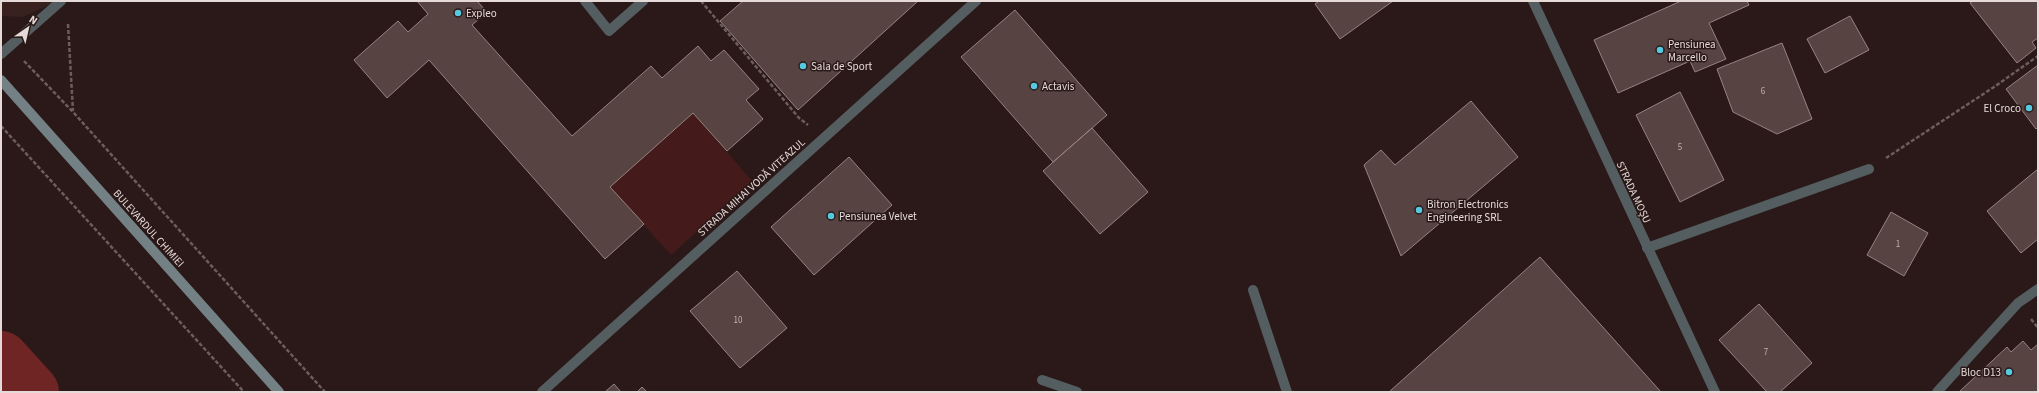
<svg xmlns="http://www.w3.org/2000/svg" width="2039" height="393" font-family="'Source Sans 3',sans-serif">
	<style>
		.built { fill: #38211f }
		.green { fill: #441b1a }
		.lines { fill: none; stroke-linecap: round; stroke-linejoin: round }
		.river { stroke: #6f2524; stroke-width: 56 }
		.building { fill: #564342; stroke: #988381 }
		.path { stroke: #6c5d5c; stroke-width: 2.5; stroke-dasharray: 4 2; stroke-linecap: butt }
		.lane { stroke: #545d5f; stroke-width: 10 }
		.street { stroke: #545d5f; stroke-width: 10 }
		.secondary { stroke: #738185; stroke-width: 10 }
		.poi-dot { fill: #56c9e1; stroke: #2a1918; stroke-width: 1.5 }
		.labels { text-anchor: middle; stroke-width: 3; stroke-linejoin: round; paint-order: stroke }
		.number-label { font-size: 9px; fill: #c1b4b2 }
		.poi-label { font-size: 11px; fill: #e5dad8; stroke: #2a1918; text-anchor: start }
		.street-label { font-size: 11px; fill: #e5dad8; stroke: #2a1918 }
	</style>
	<rect width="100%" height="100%" fill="#2a1918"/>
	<path class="built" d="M1 1H57L23 17 1 16Z"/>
	<path class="green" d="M693 113 752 181 671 255 610 187Z"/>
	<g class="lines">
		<path class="river" d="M1 359 31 392"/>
	</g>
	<path class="building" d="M417 1H477L487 12 472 25 572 136 651 66 662 78 698 46 711 61 724 50 759 89 746 100 763 119 727 151 693 113 610 187 644 224 605 259 429 60 387 98 354 60 398 21 408 32 428 14Z
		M743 1H918L798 110 720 21Z
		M1319 1H1393L1340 39 1315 4Z
		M1681 1H1747L1749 5 1709 23 1726 59 1695 72 1690 61 1618 93 1594 40Z
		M1973 1H2038V38L2032 42 2036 48 2017 63 1970 3Z
		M1015 10 1107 115 1053 162 961 57Z
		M1850 16 1869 50 1825 73 1807 39Z
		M1782 43 1812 119 1777 134 1733 112 1717 69Z
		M2038 65V127L2036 129 2006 89Z
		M1680 92 1724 180 1680 202 1636 115Z
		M1471 101 1518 157 1401 256 1364 165 1381 150 1395 165Z
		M1092 128 1148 192 1100 234 1043 171Z
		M849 157 892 205 814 275 771 227Z
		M2038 169V239L2021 253 1987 211Z
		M1891 212 1928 233 1904 276 1867 255Z
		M1540 257 1661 392H1389Z
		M737 271 787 328 740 368 690 311Z
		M1759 304 1812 363 1780 392H1767L1719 340Z
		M2023 341 2031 350 2038 344V392H1959L2007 347 2011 352Z
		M614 384 621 392H605Z
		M642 387 647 392H637Z"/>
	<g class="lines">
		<path class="path" d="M701 1 799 118 808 125
			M68 24 73 111
			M24 61 73 112 325 392
			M1 126 244 392
			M1886 158 1994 87 2038 56
			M2031 319 2038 328"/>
		<path class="lane" d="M585 1 609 31 643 1
			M1253 290 1287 392
			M1042 380 1077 392"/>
		<path class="street" d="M1533 1 1715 392
			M1 54 61 1
			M1647 248 1869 169
			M542 392 976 1
			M1937 392 2018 303 2038 289"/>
		<path class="secondary" d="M1 80 279 392"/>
	</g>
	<g class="poi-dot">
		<circle cx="458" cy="13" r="4"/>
		<circle cx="1660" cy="50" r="4"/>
		<circle cx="803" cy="66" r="4"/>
		<circle cx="1034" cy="86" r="4"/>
		<circle cx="2029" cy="108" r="4"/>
		<circle cx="1419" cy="210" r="4"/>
		<circle cx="831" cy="216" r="4"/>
		<circle cx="2009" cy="372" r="4"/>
	</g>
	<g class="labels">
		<g class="number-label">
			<text x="1763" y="94">6</text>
			<text x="1680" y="150">5</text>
			<text x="1898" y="247">1</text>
			<text x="738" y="323">10</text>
			<text x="1766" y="355">7</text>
		</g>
		<g class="poi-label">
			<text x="466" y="17">Expleo</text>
			<text x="1668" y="48">Pensiunea<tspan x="1668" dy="13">Marcello</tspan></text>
			<text x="811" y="70">Sala de Sport</text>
			<text x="1042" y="90">Actavis</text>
			<text x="2021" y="112" text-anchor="end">El Croco</text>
			<text x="1427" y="208">Bitron Electronics<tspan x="1427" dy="13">Engineering SRL</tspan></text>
			<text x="839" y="220">Pensiunea Velvet</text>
			<text x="2001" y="376" text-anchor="end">Bloc D13</text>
		</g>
		<g class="street-label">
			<text transform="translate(751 187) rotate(-42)" y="4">STRADA MIHAI VODĂ VITEAZUL</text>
			<text transform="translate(1634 192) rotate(65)" y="4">STRADA MOȘU</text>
			<text transform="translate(149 228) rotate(48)" y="4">BULEVARDUL CHIMIEI</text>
		</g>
	</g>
	<rect width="2039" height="393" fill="none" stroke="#e5dad8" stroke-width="4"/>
	<g transform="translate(28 28) rotate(34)" stroke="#2a1918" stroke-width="3" paint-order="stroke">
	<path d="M0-3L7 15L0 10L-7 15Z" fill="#e5dad8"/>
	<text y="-6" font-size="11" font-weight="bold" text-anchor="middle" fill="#e5dad8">N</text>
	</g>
</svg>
